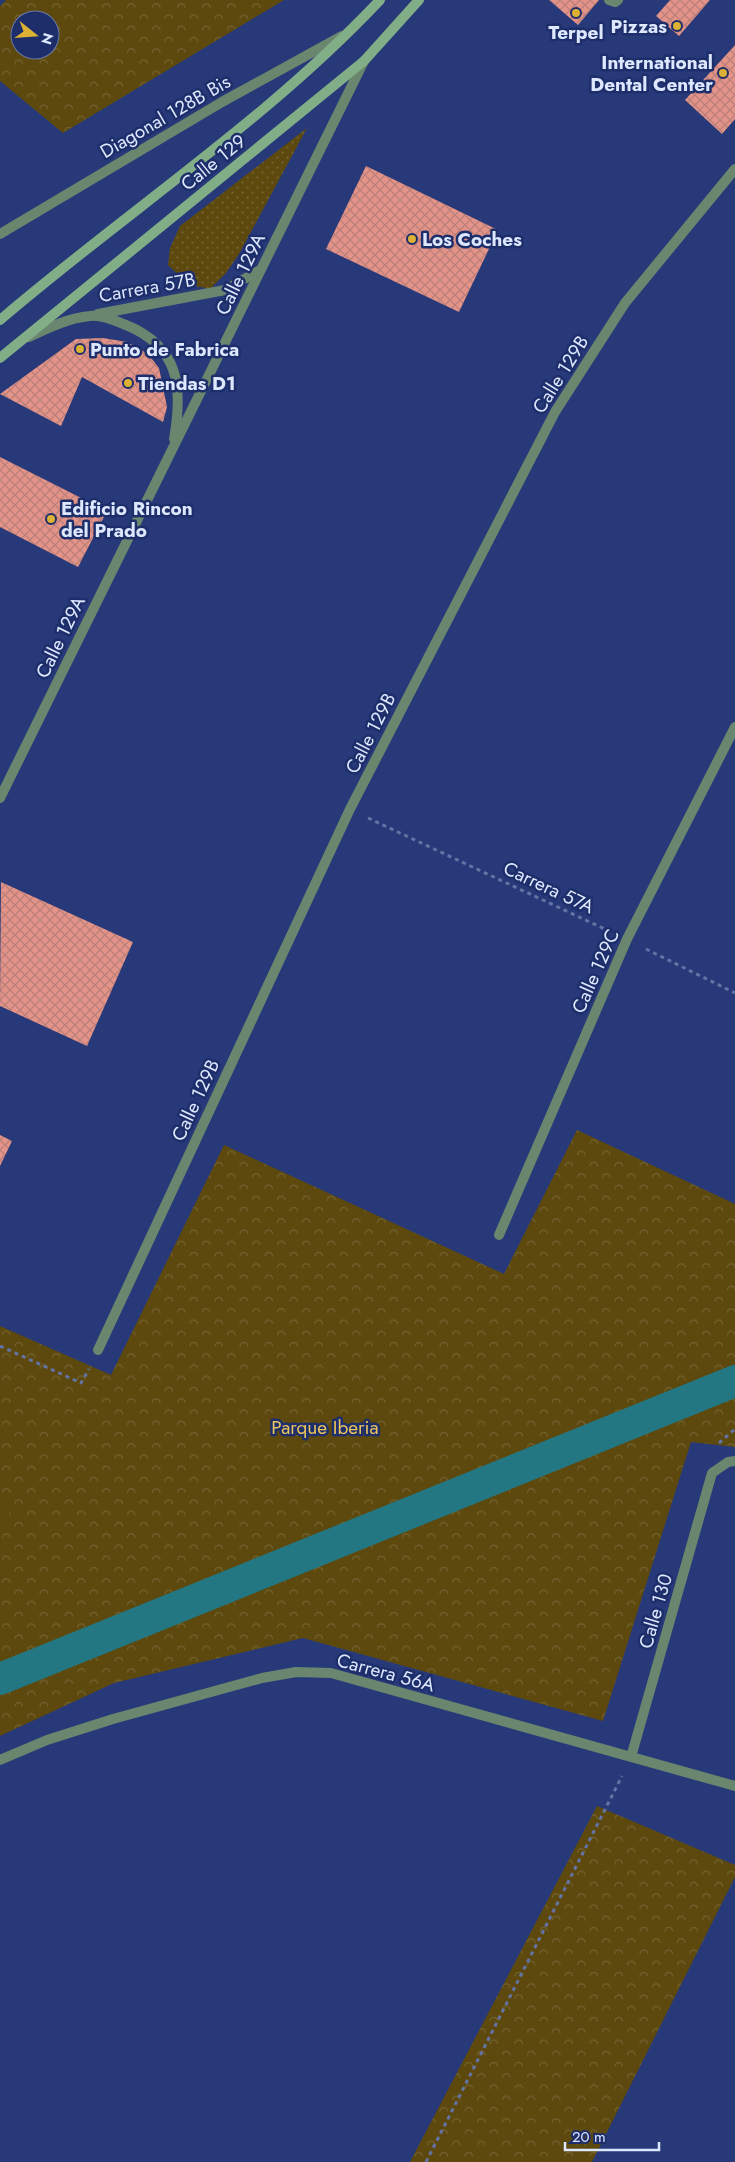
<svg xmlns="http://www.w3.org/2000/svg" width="735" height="2162" font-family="Jost,sans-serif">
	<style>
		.grass { fill: url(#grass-dots) }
		.park { fill: url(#park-crowns); fill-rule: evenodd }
		.garden { fill: #5d490e }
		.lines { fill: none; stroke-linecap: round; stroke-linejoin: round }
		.canal { stroke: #237783; stroke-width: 32 }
		.building { fill: url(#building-cross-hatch) }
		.path { stroke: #6473a5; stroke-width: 3; stroke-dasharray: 4 4; stroke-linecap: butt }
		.service { stroke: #6a866e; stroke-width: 10 }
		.minor { stroke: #6a866e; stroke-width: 10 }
		.tertiary { stroke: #6a866e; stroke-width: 10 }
		.secondary { stroke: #81ae87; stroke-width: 10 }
		.poi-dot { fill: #ddb133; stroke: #1d2e6b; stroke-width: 2 }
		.labels { text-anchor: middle; stroke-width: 5; stroke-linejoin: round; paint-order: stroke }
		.poi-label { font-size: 19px; font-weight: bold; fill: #dde7fd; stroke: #1d2e6b; text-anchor: start }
		.street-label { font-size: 19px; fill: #dde7fd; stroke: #1d2e6b }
		.park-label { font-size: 19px; fill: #ebc45d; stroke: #1d2e6b }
	</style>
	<defs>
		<pattern id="grass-dots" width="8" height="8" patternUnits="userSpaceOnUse" patternTransform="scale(1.25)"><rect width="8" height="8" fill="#5d490e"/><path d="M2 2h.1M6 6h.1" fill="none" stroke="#746332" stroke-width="1.8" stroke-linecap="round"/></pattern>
		<pattern id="park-crowns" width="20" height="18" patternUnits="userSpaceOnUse" patternTransform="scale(1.25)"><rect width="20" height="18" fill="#5d490e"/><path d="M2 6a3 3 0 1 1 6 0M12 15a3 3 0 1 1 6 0" fill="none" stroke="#746332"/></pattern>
		<pattern id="building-cross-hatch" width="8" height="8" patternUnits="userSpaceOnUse" patternTransform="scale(1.25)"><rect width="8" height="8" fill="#e39388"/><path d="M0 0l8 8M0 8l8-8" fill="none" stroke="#bb8079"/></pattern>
	</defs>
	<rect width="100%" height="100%" fill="#273978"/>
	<path class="grass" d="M307 128 239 254 226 273 211 288C189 288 183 279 168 265L170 248 180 226Z"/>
	<path class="park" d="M6 0H284L63 133 0 81V6ZM20 20H50V50H20Z
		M577 1130 735 1204V1447L691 1442 603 1721 303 1638 114 1683 0 1736V1326L111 1375 224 1145 504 1274Z
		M597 1806 735 1865V1877L592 2162H410Z"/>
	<path class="garden" d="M0 1496 13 1500 0 1544Z"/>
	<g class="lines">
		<path class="canal" d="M0 1679 735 1381"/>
	</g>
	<path class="building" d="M549 0H599L578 25Z
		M670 0H710L679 36 656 16Z
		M735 45V119L722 134 685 100Z
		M366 166 498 230 459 312 326 249Z
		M103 338 127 342 148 354 159 368 167 407 163 422 82 377 61 426 0 394 76 339Z
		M0 457 107 511 78 567 0 527Z
		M1 882 133 942 87 1046 0 1006Z
		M0 1135 12 1141 0 1166Z"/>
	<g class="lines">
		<path class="path" d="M368 818 609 931
			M646 949 735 993
			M0 1346 81 1383 89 1369
			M719 1443 735 1429
			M426 2162 622 1776"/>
		<path class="service" d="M609 0 615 2 618 0"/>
		<path class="minor" d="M98 314 225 290 260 270
			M29 337C48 328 68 318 90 316 101 314 116 321 126 325 180 347 183 388 174 439
			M0 798 364 61
			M499 1235 627 939 735 727
			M98 1350 350 809 555 412 625 303 735 169
			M631 1757 712 1473 728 1462 735 1461
			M0 1760 47 1740 113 1719 262 1678 296 1672 331 1673 735 1786"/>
		<path class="tertiary" d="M0 234 222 102 342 36"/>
		<path class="secondary" d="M0 320C126 212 266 121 380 0
			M0 358 364 61 419 0"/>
	</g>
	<g class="poi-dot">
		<circle cx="576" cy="13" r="5"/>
		<circle cx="677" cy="26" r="5"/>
		<circle cx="723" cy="73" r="5"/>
		<circle cx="412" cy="239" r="5"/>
		<circle cx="80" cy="349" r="5"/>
		<circle cx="128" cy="383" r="5"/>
		<circle cx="51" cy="519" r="5"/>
	</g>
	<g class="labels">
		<g class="poi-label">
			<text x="667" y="33" text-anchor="end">Pizzas</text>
			<text x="576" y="39" text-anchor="middle">Terpel</text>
			<text x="713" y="69" text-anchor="end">International<tspan x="713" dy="22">Dental Center</tspan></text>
			<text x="422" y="246">Los Coches</text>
			<text x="90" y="356">Punto de Fabrica</text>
			<text x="138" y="390">Tiendas D1</text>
			<text x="61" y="515">Edificio Rincon<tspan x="61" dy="22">del Prado</tspan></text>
		</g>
		<g class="street-label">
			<text transform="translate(165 116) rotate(-30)" y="7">Diagonal 128B Bis</text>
			<text transform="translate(213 162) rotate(-39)" y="7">Calle 129</text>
			<text transform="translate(240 274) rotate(-64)" y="7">Calle 129A</text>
			<text transform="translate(147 287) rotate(-10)" y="7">Carrera 57B</text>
			<text transform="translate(560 374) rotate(-58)" y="7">Calle 129B</text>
			<text transform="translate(60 637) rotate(-64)" y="7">Calle 129A</text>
			<text transform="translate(370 733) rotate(-63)" y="7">Calle 129B</text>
			<text transform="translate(549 887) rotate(25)" y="7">Carrera 57A</text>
			<text transform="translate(595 971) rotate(-66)" y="7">Calle 129C</text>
			<text transform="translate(195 1100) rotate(-65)" y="7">Calle 129B</text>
			<text transform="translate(655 1611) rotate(-74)" y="7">Calle 130</text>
			<text transform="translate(386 1672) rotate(15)" y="7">Carrera 56A</text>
		</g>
		<g class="park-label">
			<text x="325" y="1434">Parque Iberia</text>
		</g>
	</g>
	<g transform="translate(35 35) rotate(107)"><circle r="24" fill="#1d2e6b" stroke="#6a78a5"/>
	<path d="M0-4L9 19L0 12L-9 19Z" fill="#ddb133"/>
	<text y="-8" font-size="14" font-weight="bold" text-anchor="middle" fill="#dde7fd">N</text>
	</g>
	<path d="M565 2142v8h94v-8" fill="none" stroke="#dde7fd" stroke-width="2.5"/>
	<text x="572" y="2142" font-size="15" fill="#dde7fd" stroke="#1d2e6b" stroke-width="4" paint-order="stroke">20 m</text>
</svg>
